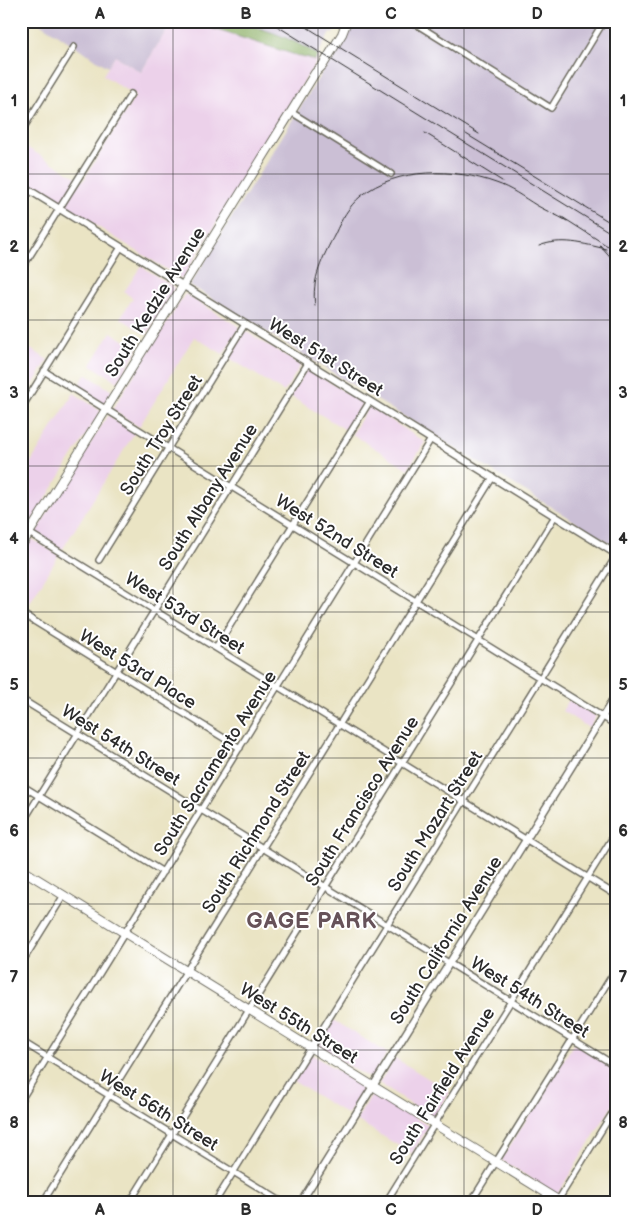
<svg xmlns="http://www.w3.org/2000/svg" width="637" height="1223" font-family="'Balsamiq Sans',sans-serif">
	<style>
		.built { fill: #ecd1ea }
		.industrial { fill: #cbbfd5 }
		.forest { fill: #8aae63; stroke: #5a6c47 }
		.lines { fill: none; stroke-linecap: round; stroke-linejoin: round }
		.minor-casing { stroke: #6e6c61; stroke-width: 8 }
		.tertiary-casing { stroke: #6e6c61; stroke-width: 9 }
		.secondary-casing { stroke: #6e6c61; stroke-width: 10 }
		.minor { stroke: #fff; stroke-width: 5 }
		.tertiary { stroke: #fff; stroke-width: 6 }
		.secondary { stroke: #fff; stroke-width: 8 }
		.rail { stroke: #2b2b2b; stroke-width: 1 }
		.grid { fill: none; stroke: #2b2b2b; stroke-width: 1; stroke-opacity: 0.55 }
		.labels { text-anchor: middle; stroke-width: 4; stroke-linejoin: round; paint-order: stroke }
		.street-label { font-size: 18px; fill: #2b2b2b; stroke: #fff }
		.district-label { font-size: 22px; font-weight: bold; letter-spacing: 1px; fill: #665259; stroke: #fff }
		.neatline { fill: none; stroke: #2b2b2b; stroke-width: 2 }
		.grid-label { font-size: 16px; text-anchor: middle; font-weight: bold; fill: #2b2b2b }
	</style>
	<rect width="100%" height="100%" fill="#fff"/>
	<filter id="ink" filterUnits="userSpaceOnUse"><feTurbulence type="fractalNoise" baseFrequency=".02" numOctaves="2"/><feDisplacementMap in="SourceGraphic" scale="10" xChannelSelector="R" yChannelSelector="G"/><feConvolveMatrix kernelMatrix="1 2 1 2 8 2 1 2 1" color-interpolation-filters="sRGB"/></filter>
	<filter id="wash" filterUnits="userSpaceOnUse"><feTurbulence type="fractalNoise" baseFrequency=".0096" numOctaves="4" result="noise"/><feDisplacementMap in="SourceGraphic" scale="20" xChannelSelector="R" yChannelSelector="G"/><feGaussianBlur stdDeviation="1.12" result="paint"/><feColorMatrix in="noise" values="0 0 0 0 0 0 0 0 0 0 0 0 0 0 0 0 0 1.4 0 .05"/><feComposite in="paint" operator="in"/></filter>
	<g filter="url(#wash)">
		<rect width="100%" height="100%" fill="#eae4c4"/>
		<path class="built" d="M172 21H189L305 58 307 57 314 61 318 54 320 56 182 279 21 179V144L83 181 135 96 103 75 115 56 141 72Z
			M141 266 175 288 147 335 120 318 133 298 124 292Z
			M185 294 240 327 223 354 194 337 139 427 112 410Z
			M245 331 301 365 284 392 228 357Z
			M111 332 138 349 118 382 91 365Z
			M21 343 48 360 21 404Z
			M307 368 363 403 346 430 290 396Z
			M86 374 112 391 104 405 77 388Z
			M74 393 101 411 27 529 21 525V478Z
			M369 406 425 442 408 469 352 434Z
			M108 415 135 432 62 550 35 533Z
			M32 539 59 555 24 612 21 610V556Z
			M569 700 596 716 589 728 562 711Z
			M332 1019 387 1053 371 1079 315 1046Z
			M574 1043 616 1069V1100L557 1195 501 1160Z
			M310 1053 364 1088 348 1115 293 1081Z
			M395 1058 450 1092 433 1119 379 1083Z
			M373 1093 429 1126 412 1154 356 1120Z"/>
		<path class="industrial" d="M36 21H172L141 72 115 56 108 67Z
			M189 21H338L333 34 330 33 314 61 307 57 305 58Z
			M353 21H616V547L190 285 329 61 331 62 344 41 342 39Z"/>
		<path class="forest" d="M189 21C200 21 212 20 224 21 257 25 290 37 318 55L314 61 307 57 305 58Z"/>
	</g>
	<g filter="url(#ink)">
		<g class="lines">
			<defs>
				<path id="minor" d="M411 21 551 108 604 21
					M291 112 391 174
					M21 132 74 47
					M21 270 131 94
					M44 371 616 725
					M21 409 121 247
					M21 528 616 895
					M99 560 245 324
					M21 613 240 748
					M216 648 370 401
					M21 699 616 1066
					M21 785 163 872
					M21 825 308 363
					M21 964 64 895
					M21 1041 282 1202
					M21 1100 431 439
					M43 1202 493 477
					M130 1202 555 516
					M215 1202 616 556
					M386 1202 616 832
					M471 1202 616 969
					M557 1202 616 1107"/>
				<path id="tertiary" d="M21 185 616 554
					M301 1202 616 695"/>
				<path id="secondary" d="M21 546 291 112 315 73 323 65 342 34 347 21
					M21 869 561 1202"/>
			</defs>
			<use href="#minor" class="minor-casing"/>
			<use href="#tertiary" class="tertiary-casing"/>
			<use href="#secondary" class="secondary-casing"/>
			<use href="#minor" class="minor"/>
			<use href="#tertiary" class="tertiary"/>
			<use href="#secondary" class="secondary"/>
			<path class="rail" d="M269 21 616 236
				M297 21 479 134
				M425 133 502 181
				M466 134 616 226
				M562 217 606 245 616 249
				M600 245 616 263
				M539 246C561 237 584 244 606 249
				M315 306C311 279 323 257 335 234 341 220 349 206 361 196 397 167 455 168 496 183 511 188 523 197 536 205 546 211 557 215 567 221"/>
		</g>
	</g>
	<path class="grid" d="M173 21V1202M318 21V1202M464 21V1202M21 174H616M21 320H616M21 466H616M21 612H616M21 758H616M21 904H616M21 1050H616"/>
	<g class="labels">
		<g class="street-label">
			<text transform="translate(155 302) rotate(-58)" y="6">South Kedzie Avenue</text>
			<text transform="translate(326 357) rotate(32)" y="6">West 51st Street</text>
			<text transform="translate(161 435) rotate(-58)" y="6">South Troy Street</text>
			<text transform="translate(208 497) rotate(-58)" y="6">South Albany Avenue</text>
			<text transform="translate(337 536) rotate(32)" y="6">West 52nd Street</text>
			<text transform="translate(185 613) rotate(32)" y="6">West 53rd Street</text>
			<text transform="translate(138 669) rotate(32)" y="6">West 53rd Place</text>
			<text transform="translate(121 745) rotate(32)" y="6">West 54th Street</text>
			<text transform="translate(215 763) rotate(-58)" y="6">South Sacramento Avenue</text>
			<text transform="translate(362 801) rotate(-58)" y="6">South Francisco Avenue</text>
			<text transform="translate(435 821) rotate(-58)" y="6">South Mozart Street</text>
			<text transform="translate(256 832) rotate(-58)" y="6">South Richmond Street</text>
			<text transform="translate(446 940) rotate(-58)" y="6">South California Avenue</text>
			<text transform="translate(530 997) rotate(32)" y="6">West 54th Street</text>
			<text transform="translate(299 1023) rotate(32)" y="6">West 55th Street</text>
			<text transform="translate(442 1086) rotate(-58)" y="6">South Fairfield Avenue</text>
			<text transform="translate(159 1110) rotate(32)" y="6">West 56th Street</text>
		</g>
		<g class="district-label">
			<text x="312" y="928">GAGE PARK</text>
		</g>
	</g>
	<rect width="637" height="1223" fill="none" stroke="#fff" stroke-width="55"/>
	<rect x="28" y="28" width="582" height="1168" class="neatline"/>
	<g class="grid-label">
		<text x="100" y="19">A</text>
		<text x="246" y="19">B</text>
		<text x="391" y="19">C</text>
		<text x="537" y="19">D</text>
		<text x="14" y="106">1</text>
		<text x="623" y="106">1</text>
		<text x="14" y="252">2</text>
		<text x="623" y="252">2</text>
		<text x="14" y="398">3</text>
		<text x="623" y="398">3</text>
		<text x="14" y="544">4</text>
		<text x="623" y="544">4</text>
		<text x="14" y="690">5</text>
		<text x="623" y="690">5</text>
		<text x="14" y="836">6</text>
		<text x="623" y="836">6</text>
		<text x="14" y="982">7</text>
		<text x="623" y="982">7</text>
		<text x="14" y="1128">8</text>
		<text x="623" y="1128">8</text>
		<text x="100" y="1215">A</text>
		<text x="246" y="1215">B</text>
		<text x="391" y="1215">C</text>
		<text x="537" y="1215">D</text>
	</g>
</svg>
